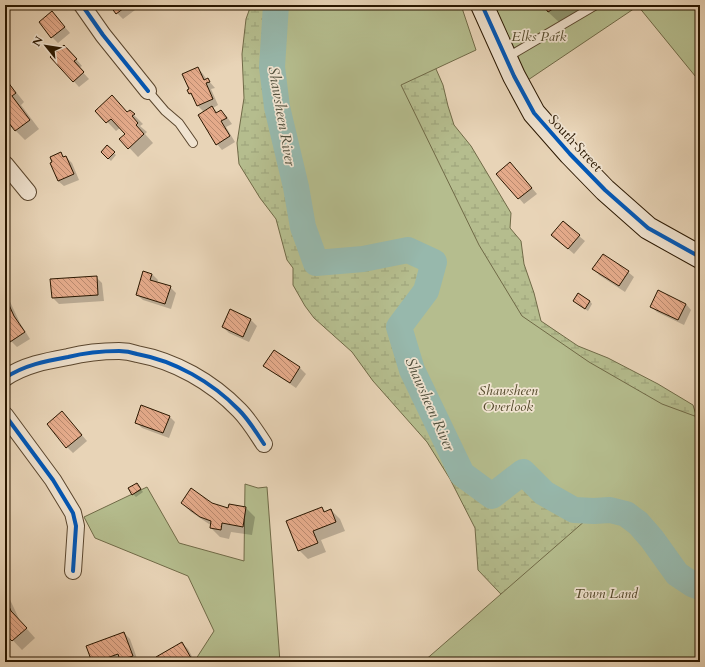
<svg xmlns="http://www.w3.org/2000/svg" width="705" height="667" font-family="Cardo,serif">
	<style>
		.wetland { fill: url(#wetland-marsh); stroke: #706a47 }
		.green { fill: #b5bd8e; stroke: #706a47 }
		.shadow { fill: #0003 }
		.lines { fill: none; stroke-linecap: round; stroke-linejoin: round }
		.river { stroke: #97b8ac; stroke-width: 26 }
		.building { fill: url(#building-back-hatch); stroke: #2a1700 }
		.lane-casing { stroke: #5a462e; stroke-width: 10 }
		.street-casing { stroke: #5a462e; stroke-width: 18 }
		.secondary-casing { stroke: #2a1700; stroke-width: 24 }
		.lane { stroke: #f0e3d0; stroke-width: 8 }
		.street { stroke: #f0e3d0; stroke-width: 16 }
		.secondary { stroke: #f0e3d0; stroke-width: 22 }
		.cycleway-casing { stroke: #f0e3d0; stroke-width: 6 }
		.cycleway { stroke: #0057b8; stroke-width: 4 }
		.labels { text-anchor: middle; stroke-width: 3.5; stroke-linejoin: round; paint-order: stroke }
		.park-label { font-size: 14px; font-style: italic; fill: #54492b; stroke: #f0e3d0 }
		.street-label { font-size: 14px; fill: #2a1700; stroke: #f0e3d0 }
		.water-label { font-size: 15px; font-style: italic; fill: #504f3c; stroke: #f0e3d0 }
	</style>
	<defs>
		<pattern id="wetland-marsh" width="20" height="14" patternUnits="userSpaceOnUse"><rect width="20" height="14" fill="#b5bd8e"/><path d="M1 5h8M5 5V1M11 12h8M15 12V8" fill="none" stroke="#9ca279"/></pattern>
		<pattern id="building-back-hatch" width="6" height="6" patternUnits="userSpaceOnUse"><rect width="6" height="6" fill="#e4aa8a"/><path d="M-1 5l2 2M0 0l6 6M5-1l2 2" fill="none" stroke="#b9896e"/></pattern>
	</defs>
	<rect width="100%" height="100%" fill="#e8d4b7"/>
	<filter id="stains"><feTurbulence type="fractalNoise" baseFrequency=".005" numOctaves="4"/><feColorMatrix values="0 0 0 0 .2 0 0 0 0 .09 0 0 0 0 .02 0 0 0 .5 -.17"/></filter>
	<radialGradient id="worn" r=".72"><stop offset=".6" stop-color="#630" stop-opacity="0"/><stop offset="1" stop-color="#630" stop-opacity=".3"/></radialGradient>
	<path class="wetland" d="M251 5H423L429 53 443 85 448 106 454 125 471 146 511 213 510 228 521 241 524 264 534 293 541 321 578 346 608 358 658 384 693 405 700 428V662L517 611 478 570 475 528 450 479 427 442 373 381 352 352 314 318 305 306 293 285V268L287 260 276 219 260 198 239 164 237 143 244 98 242 54 246 19Z"/>
	<path class="green" d="M276 5H461L476 50 401 85 479 245 522 316 589 362 662 404 700 418V662H423L594 513V511L574 510 544 493 523 472 492 496 462 474 412 370 399 327 426 291 434 262 408 250 363 259 316 263 303 227 296 187 277 107 272 67Z
		M492 5H700V82L638 6 525 82Z
		M245 484 258 488 267 487 280 662H194L214 631 188 576 95 538 84 517 147 487 179 543 244 561Z"/>
	<path class="shadow" d="M5 5H16L5 14Z
		M114 5H146L141 9 139 7 123 19 117 13Z
		M544 5H589L560 23 548 12Z
		M52 12 70 33 58 43 52 37Z
		M70 52 82 66 79 68 89 79 79 87 52 57Z
		M198 68 203 74 207 80H208L215 88 211 89 218 105 213 108 218 113 221 111 227 117 232 124 226 127 235 142 222 150 217 144 204 112 198 106 195 99 190 94 188 90 190 89Z
		M5 79 12 87 24 102 21 105 39 129 25 140 16 131 5 116Z
		M97 111 128 113 130 111 143 124 140 126 147 132 145 134 153 143 138 157 121 139 126 134 120 128 116 131Z
		M107 147 116 155 111 161 102 152Z
		M61 154 65 157H66L72 163 79 180 64 186 58 181Z
		M516 169 537 194 524 204 498 174Z
		M552 235 579 236 585 241 574 254Z
		M594 269 628 272 634 277 625 292 599 275Z
		M152 274 158 280 157 283 170 287 176 293 171 309 143 300 137 295Z
		M96 277 102 283 104 301 59 304 53 298 51 280Z
		M5 291 20 323 30 339 17 347 11 341 5 331Z
		M590 301 592 304 588 311 577 304Z
		M686 304 691 310 684 325 657 312 652 307Z
		M230 311 251 320 257 326 249 342 229 333 223 327Z
		M274 351 300 368 306 374 296 388 271 371 265 366Z
		M62 412 87 441 73 453 67 447Z
		M169 416 175 422 169 438 142 428 136 422Z
		M139 487 143 492 136 497 133 494Z
		M182 503 211 504 228 509 230 505 246 508 255 517 252 535 231 532 229 539 220 537 211 528 212 526 191 512Z
		M322 508 326 512 331 510 340 519 345 531 321 540 326 552 308 559 299 550Z
		M5 589 20 621 35 638 22 650 5 632Z
		M124 633 130 639 138 661 124 662 122 660 118 662H93Z
		M182 643 188 649 195 662H160Z"/>
	<g class="lines">
		<path class="river" d="M276 5 272 67 277 107 296 187 303 227 316 263 363 259 408 250 434 262 426 291 399 327 412 370 462 474 492 496 523 472 544 493 574 510 594 511 610 510 626 514 638 523 652 539 677 574 692 584 700 587"/>
	</g>
	<path class="building" d="M113 5H128L116 14 111 7Z
		M543 5H559L548 12Z
		M52 11 65 27 51 38 39 22Z
		M64 45 77 59 74 61 84 72 73 82 50 57Z
		M198 67 204 80 208 78 210 82 206 83 213 99 197 106 191 93 189 94 187 90 189 89 182 74Z
		M5 78 16 93 12 96 30 120 15 131 5 118Z
		M112 95 127 112 130 110 135 114 132 116 138 123 136 125 144 134 128 149 119 139 125 134 111 119 106 123 95 111Z
		M212 106 216 113 221 110 227 118 221 121 230 136 216 145 198 115Z
		M107 145 115 152 108 159 101 152Z
		M61 152 63 157 66 156 74 174 58 181 50 163 52 162 50 157Z
		M510 162 532 188 518 199 496 174Z
		M563 221 580 235 568 249 551 235Z
		M603 254 629 271 619 286 592 269Z
		M143 271 152 274 150 280 171 286 165 304 136 295Z
		M97 276 98 295 52 298 50 279Z
		M658 290 686 304 678 320 650 307Z
		M578 293 590 301 585 309 573 301Z
		M5 296 14 316 25 332 10 342 5 333Z
		M230 309 251 319 243 337 222 327Z
		M274 350 300 367 290 383 263 366Z
		M141 405 170 416 163 433 135 423Z
		M62 411 82 435 66 448 47 424Z
		M137 483 141 489 132 495 128 488Z
		M191 488 212 503 228 508 229 504 246 507 243 527 222 523 221 530 210 528 211 521 200 517 181 503Z
		M322 507 324 512 331 509 336 522 313 531 318 543 298 551 286 521Z
		M5 597 11 611 27 628 12 641 5 634Z
		M124 632 133 656 120 660 118 654 104 659 105 662H92L86 646Z
		M182 642 191 658 185 662H159L156 657Z"/>
	<g class="lines">
		<defs>
			<path id="lane" d="M506 58 596 5
				M148 91 165 111 179 123 193 143"/>
			<path id="street" d="M82 5 103 35 148 91
				M5 164 28 192
				M5 378C24 365 46 361 68 357 84 353 102 351 119 351 125 351 131 352 137 354 175 361 212 382 239 410 249 420 256 432 264 444
				M5 415 53 480 73 513 76 526 73 571"/>
			<path id="secondary" d="M482 5 514 76 534 113 570 154 605 190 648 228 700 257"/>
		</defs>
		<use href="#lane" class="lane-casing"/>
		<use href="#street" class="street-casing"/>
		<use href="#secondary" class="secondary-casing"/>
		<use href="#lane" class="lane"/>
		<use href="#street" class="street"/>
		<use href="#secondary" class="secondary"/>
		<defs>
			<path id="cycleway" d="M82 5 103 35 148 91
				M482 5 514 76 534 113 570 154 605 190 648 228 700 257
				M5 378C24 365 46 361 68 357 84 353 102 351 119 351 125 351 131 352 137 354 175 361 212 382 239 410 249 420 256 432 264 444
				M5 415 53 480 73 513 76 526 73 571"/>
		</defs>
		<use href="#cycleway" class="cycleway-casing"/>
		<use href="#cycleway" class="cycleway"/>
	</g>
	<g class="labels">
		<g class="park-label">
			<text x="539" y="41">Elks Park</text>
			<text x="508" y="395">Shawsheen<tspan x="508" dy="16">Overlook</tspan></text>
			<text x="606" y="598">Town Land</text>
		</g>
		<g class="street-label">
			<text transform="translate(576 143) rotate(47)" y="5">South Street</text>
		</g>
		<g class="water-label">
			<text transform="translate(282 116) rotate(80)" y="5">Shawsheen River</text>
			<text transform="translate(430 404) rotate(66)" y="5">Shawsheen River</text>
		</g>
	</g>
	<rect width="705" height="667" fill="none" stroke="#e8d4b7" stroke-width="20"/>
	<rect x="6" y="6" width="693" height="655" fill="none" stroke="#2a1700" stroke-width="2"/>
	<rect x="10" y="10" width="685" height="647" fill="none" stroke="#2a1700"/>
	<g transform="translate(46 46) rotate(300)" stroke="#f0e3d0" stroke-width="3" paint-order="stroke">
	<path d="M0-3L7 15L0 10L-7 15Z" fill="#2a1700"/>
	<text y="-6" font-size="11" font-weight="bold" text-anchor="middle" fill="#2a1700">N</text>
	</g>
	<rect width="100%" height="100%" filter="url(#stains)"/>
	<rect width="100%" height="100%" fill="url(#worn)"/>
</svg>
